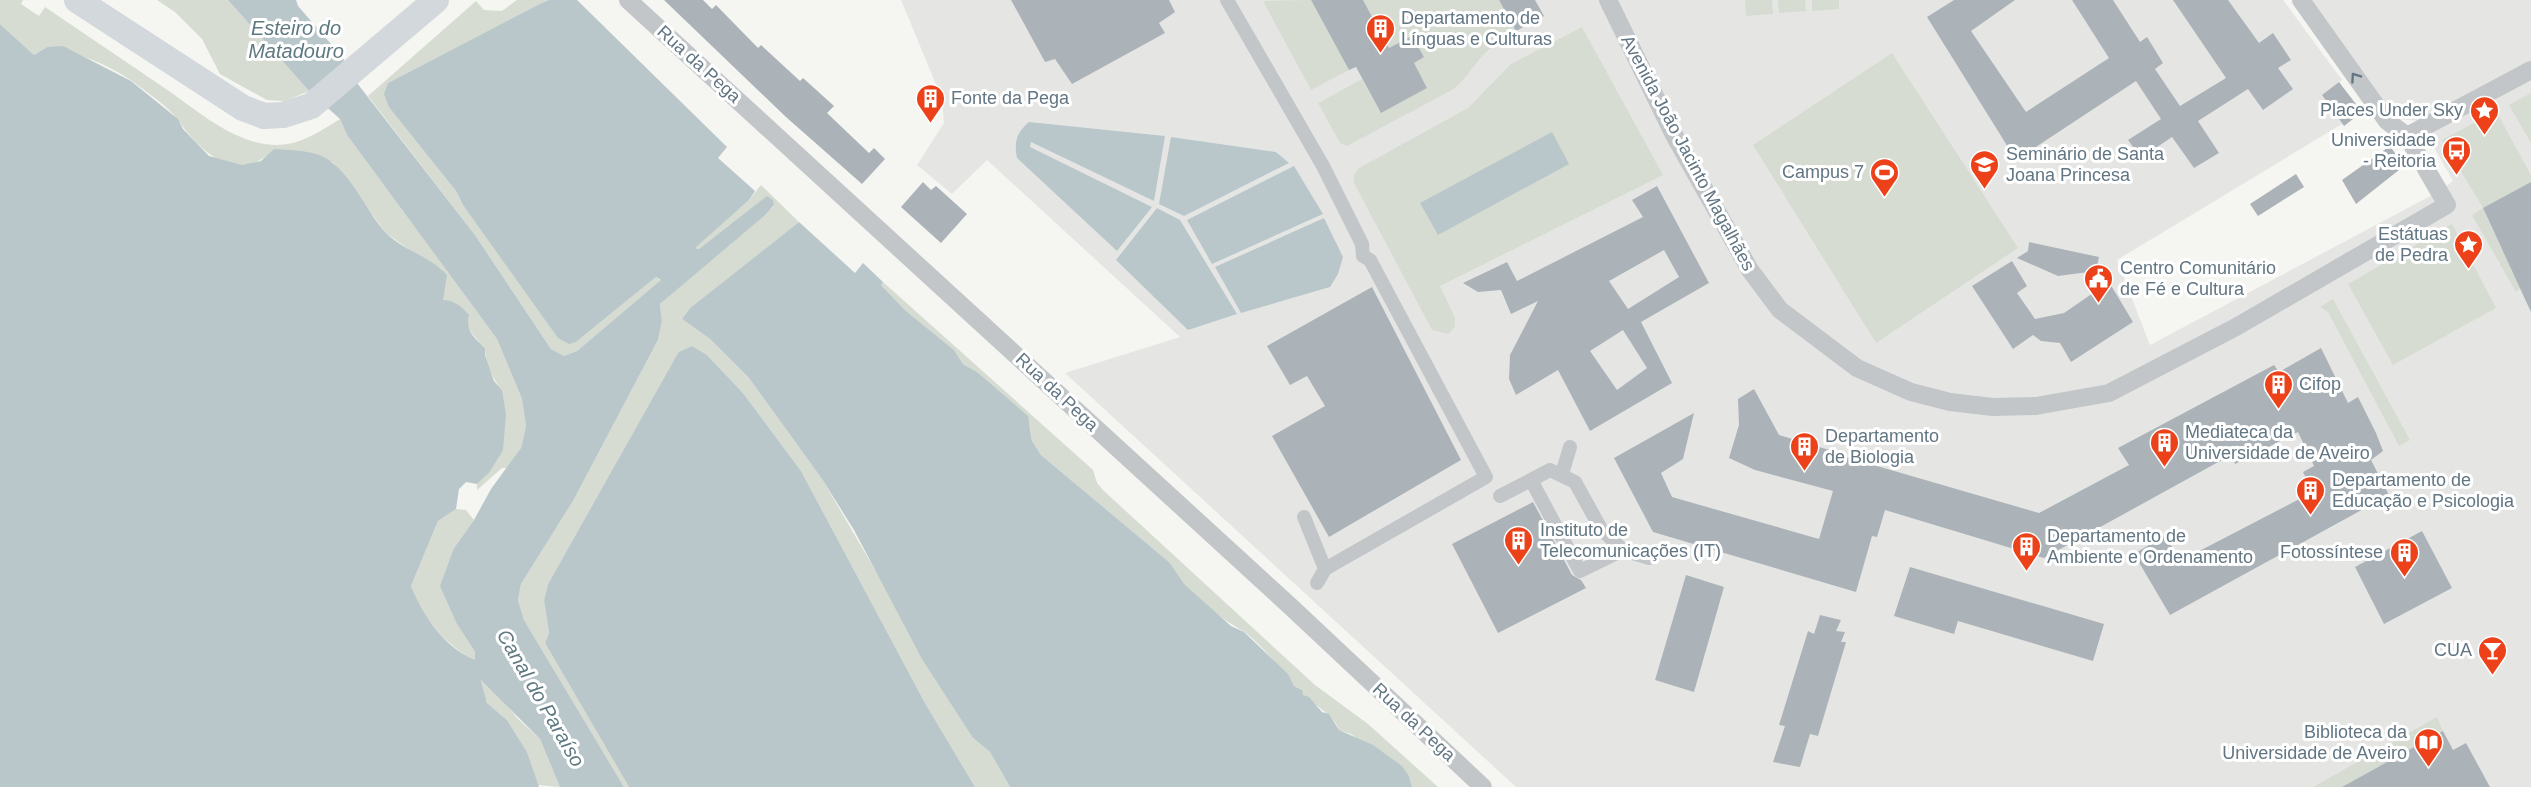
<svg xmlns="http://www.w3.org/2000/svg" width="2531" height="787" font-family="Helvetica,sans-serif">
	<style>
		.built { fill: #e5e6e4 }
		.green { fill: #d6dcd1 }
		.water { fill: #b9c7cb }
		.building { fill: #abb3b8; fill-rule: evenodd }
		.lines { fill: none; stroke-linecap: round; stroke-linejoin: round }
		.pedestrian { stroke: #c2c6c9; stroke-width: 14 }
		.minor { stroke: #c2c6c9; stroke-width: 18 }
		.secondary { stroke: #d2d8dc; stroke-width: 26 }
		.oneway { stroke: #627683 }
		.labels { text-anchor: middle; stroke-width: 6; stroke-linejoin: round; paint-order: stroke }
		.poi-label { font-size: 18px; fill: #627683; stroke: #fff; text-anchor: start }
		.street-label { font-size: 18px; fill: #627683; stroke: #fff }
		.water-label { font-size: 20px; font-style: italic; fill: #5e7981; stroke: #fff }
	</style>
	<rect width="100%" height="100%" fill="#f5f5f1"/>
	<path class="built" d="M901 0H2283L2342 80 2323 95 2342 124 2117 260 2150 345 2436 193 2453 181 2419 121 2400 119 2385 107 2311 0H2531V787H1516L1065 373 1180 337 987 160 952 194 917 165 944 123 942 99Z"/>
	<path class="green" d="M0 0H23L21 4 39 16 45 7C85 34 126 62 166 89 195 109 229 139 265 144 294 149 316 134 340 119L347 135 497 339 522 399 526 426 521 448 509 468H502L477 490V484L489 473 502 390C493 379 485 363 485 348 469 332 460 315 443 300L442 269 418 256 386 233 333 162 268 155C231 183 198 148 178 120 170 108 144 90 132 81 107 64 77 52 47 47L34 55 0 24Z
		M157 0H228L309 91 285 101 267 100 220 74 202 39 175 12Z
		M517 0H549L388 83 389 106 456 191 463 205 576 342 656 277 661 281 577 351 564 356 551 349 475 235 368 96 476 1 484 10 502 11Z
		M1311 0 1349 70 1311 90 1263 1Z
		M1363 0H1499L1516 31C1502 40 1488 48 1478 61 1469 72 1463 82 1452 90L1347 146 1340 143 1318 103 1362 79 1381 113 1427 88 1414 63 1424 57 1412 36 1389 48Z
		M1745 0H1772L1773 14 1746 16Z
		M1778 0H1805L1806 11 1779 13Z
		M1812 0H1839V9L1812 11Z
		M1582 27 1663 175 1440 286 1455 318V327L1448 334 1432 330 1354 183V175L1359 168 1468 108 1511 64Z
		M1892 53 2018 248 1876 343 1753 145Z
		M2531 93V143L2509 105Z
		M2496 111 2531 175V182L2483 209 2520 288 2516 292 2472 215 2483 208 2442 140Z
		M761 185 799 222 690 308 682 319 710 339 749 378 822 479 973 738 990 752 1010 787H975L925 703 801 471 743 393 707 355 692 346 674 360 548 584 544 600 549 633 545 643 629 787H624L524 620 518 600 521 584 573 501 658 340 662 321 660 304 774 206 767 197 699 249 694 248 749 200Z
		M2452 224 2496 308 2393 365 2348 284Z
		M883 282 1093 470 1097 483 1104 491 1315 685 1368 724 1438 787H1412L1409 776 1351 734 1339 730C1334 715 1315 705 1302 695V690L1294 686C1284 671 1257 640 1243 631 1219 617 1179 589 1169 562L1041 455 1032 441 1030 426 977 372 963 364 954 350 906 311 881 285Z
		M2333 299 2410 440 2399 446 2328 312 2320 307Z
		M456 509 466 510 474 520 454 548 457 624 475 652V661C442 641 425 621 411 586L438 521Z
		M481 679 492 687 518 719 540 739 560 787 537 785 527 752 507 720 487 703Z
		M2437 717 2443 731 2342 787H2313Z"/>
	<path class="water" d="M228 0H296L298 6 344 59 343 65 475 235 551 349 564 356 577 351 661 280 656 277 576 342 569 344 558 338 463 205 456 191 389 107 384 94 388 83 538 5 549 0H577L727 147 718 158 755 191 749 200 695 248 699 249 767 196 773 200 774 205 764 216 660 304 662 321 658 340 573 501 521 584 518 600 524 620 624 787H560L540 739 481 680 487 703 507 720 527 752 539 787H0V24L34 55 47 47 63 46 131 81 178 119 183 129 209 156 242 165 261 161 274 149C288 150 303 150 316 154 347 162 365 211 386 233 404 251 432 257 447 275L443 300C455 301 460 305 469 315 465 331 474 337 485 348V355L494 381 502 390 506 415 503 450 489 473 477 484 466 482 459 489 456 509 438 521 411 586C424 617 443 646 475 660V652L457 624 440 586 454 548 474 520 491 489 521 448 526 426 522 399 497 339 347 135 340 119 309 91Z
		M1029 122 1165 136 1154 201 1031 142 1030 147 1152 207 1117 251 1017 158C1014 142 1016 133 1029 122Z
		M1552 132 1569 164 1438 235 1420 203Z
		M1171 137 1276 152 1289 163 1184 216 1159 204Z
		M1294 166 1323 214 1212 264 1187 220Z
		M1157 208 1180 220 1237 314 1188 330 1116 260Z
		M1324 218 1343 257 1338 274 1330 287 1241 313 1215 267Z
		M799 222 855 273 863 263 883 282 881 285 906 311 954 350 963 364 977 372 1028 416 1032 441 1041 455 1169 562 1184 584 1231 626 1244 632 1288 674 1294 686 1302 690 1303 695 1309 697 1322 712 1329 714 1339 730 1373 745 1402 766 1409 776 1412 787H1010L990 752 973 738 922 659 854 530 822 479 749 378 710 339 682 319 690 308Z
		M692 346 707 355 743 393 801 471 925 703 975 787H629L545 643 549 633 544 600 548 584 674 360 679 352Z"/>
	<path class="building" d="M664 0H703L712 9 716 5 758 48 761 45 800 81 803 78 834 106 827 113 869 153 874 148 885 159 862 184 786 117Z
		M1011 0H1169L1175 12 1159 23 1165 33 1072 84 1055 59 1045 62Z
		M1311 0H1363L1389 48 1412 36 1424 57 1414 63 1427 88 1381 113 1356 67 1349 70Z
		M1499 0H1535L1544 16 1516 31Z
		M1954 0H2015L1971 31 2026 112 2109 58 2072 0H2113L2140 42 2147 37 2163 63 2155 69 2180 106 2226 78 2173 0H2228L2259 43 2273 33 2291 60 2278 68 2293 89 2263 110 2248 89 2198 121 2219 153 2194 168 2172 137 2141 158 2128 140 2161 119 2136 81 2016 160 1927 17Z
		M2339 82 2362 112 2344 126 2322 95Z
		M2390 146 2404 166 2356 204 2342 180Z
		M2296 174 2304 187 2258 216 2250 204Z
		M923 182 931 190 936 186 967 214 941 243 901 207Z
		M2531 182V312L2483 208Z
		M1657 186 1709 283 1641 322 1672 383 1590 431 1558 370 1516 395 1509 379 1510 355 1538 301 1511 314 1501 290 1478 292 1463 283 1507 262 1517 281 1643 217 1632 200ZM1664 250 1679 277 1628 309 1609 281ZM1623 330 1647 368 1617 390 1590 351Z
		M2029 242 2099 257 2096 271 2058 276 2017 258 2028 251Z
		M2012 261 2027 286 2017 293 2035 319 2064 313 2109 282 2133 322 2071 362 2060 343 2041 341 2033 335 2013 349 1972 286Z
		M1372 287 1461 460 1329 537 1272 436 1325 406 1307 376 1290 385 1267 346Z
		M2321 348 2348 403 2358 397 2376 433 2383 451 2371 460 2389 495 2170 615 2134 554 2165 535 2180 561 2313 492 2303 472 2314 466 2298 432 2235 464 2231 455 2044 558 1885 510 1877 537 1872 536 1856 592 1653 532 1614 458 1694 413 1683 459 1661 473 1672 497 1819 539 1833 491 1755 470 1729 458 1739 425 1738 399 1754 389 1779 435 1846 455V457L2039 513 2129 465 2118 448 2274 365 2279 372Z
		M1533 502 1572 575 1581 580 1586 588 1498 633 1452 544Z
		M2422 531 2452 588 2384 624 2355 567Z
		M1910 567 2104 624 2093 661 1958 621 1954 634 1894 616Z
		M1686 575 1724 587 1694 692 1655 680Z
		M1820 615 1841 620 1836 631 1845 632 1841 642H1846L1818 736 1810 734 1800 767 1773 762 1785 726 1779 725 1808 631 1814 634Z
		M2443 731 2453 750 2466 743 2490 787H2342Z"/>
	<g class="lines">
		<path class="pedestrian" d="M1227 0 1323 166 1362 244 1363 256 1370 260 1486 477 1325 569 1304 517
			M1562 474 1570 447
			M1500 496 1531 480 1580 571 1623 550 1601 529 1575 482 1550 470 1531 480
			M1623 550 1649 558
			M1317 583 1325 569"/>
		<path class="minor" d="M628 0 1290 606 1483 787
			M1608 0 1674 135 1750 270 1780 310 1857 368 1911 392 1950 402 1993 407 2036 406 2109 393 2236 327 2447 205 2407 136 2387 121 2301 0
			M2407 136 2531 70"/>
		<path class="secondary" d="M77 0 243 108 264 116 283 115 311 106 436 0"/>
	</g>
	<defs><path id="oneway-chevron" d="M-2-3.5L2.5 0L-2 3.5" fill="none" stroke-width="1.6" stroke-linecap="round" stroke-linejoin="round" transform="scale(1.5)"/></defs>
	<use class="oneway" href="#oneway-chevron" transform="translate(2355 77) rotate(-125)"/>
	<defs>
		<symbol id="building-pin" viewBox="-11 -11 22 30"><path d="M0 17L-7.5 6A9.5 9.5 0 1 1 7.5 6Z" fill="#ec4119" stroke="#fff"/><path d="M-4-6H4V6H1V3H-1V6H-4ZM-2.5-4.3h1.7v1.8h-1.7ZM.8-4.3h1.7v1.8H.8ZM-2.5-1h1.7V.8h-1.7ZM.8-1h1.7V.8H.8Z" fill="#fff"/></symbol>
		<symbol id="sight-pin" viewBox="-11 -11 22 30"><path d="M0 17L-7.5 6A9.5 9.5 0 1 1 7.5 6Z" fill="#ec4119" stroke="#fff"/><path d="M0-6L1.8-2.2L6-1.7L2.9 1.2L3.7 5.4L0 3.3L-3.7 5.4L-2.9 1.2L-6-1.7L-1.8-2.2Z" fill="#fff"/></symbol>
		<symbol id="bus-pin" viewBox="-11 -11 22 30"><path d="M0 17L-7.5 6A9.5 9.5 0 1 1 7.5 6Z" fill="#ec4119" stroke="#fff"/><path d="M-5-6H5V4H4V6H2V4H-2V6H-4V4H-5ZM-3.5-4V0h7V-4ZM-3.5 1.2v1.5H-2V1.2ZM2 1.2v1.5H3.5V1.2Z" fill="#fff"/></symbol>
		<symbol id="university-pin" viewBox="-11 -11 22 30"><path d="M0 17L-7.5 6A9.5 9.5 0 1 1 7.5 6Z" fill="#ec4119" stroke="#fff"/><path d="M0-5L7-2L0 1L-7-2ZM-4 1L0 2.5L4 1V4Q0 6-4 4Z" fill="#fff"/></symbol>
		<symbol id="stadium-pin" viewBox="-11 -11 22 30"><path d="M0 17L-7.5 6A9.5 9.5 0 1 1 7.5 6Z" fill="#ec4119" stroke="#fff"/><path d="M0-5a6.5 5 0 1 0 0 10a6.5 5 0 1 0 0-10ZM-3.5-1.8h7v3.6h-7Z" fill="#fff"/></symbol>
		<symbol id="civic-pin" viewBox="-11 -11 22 30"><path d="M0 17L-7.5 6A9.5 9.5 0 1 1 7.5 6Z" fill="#ec4119" stroke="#fff"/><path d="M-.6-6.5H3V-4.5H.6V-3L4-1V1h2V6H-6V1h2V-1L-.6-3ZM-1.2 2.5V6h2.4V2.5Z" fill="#fff"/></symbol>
		<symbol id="bar-pin" viewBox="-11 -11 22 30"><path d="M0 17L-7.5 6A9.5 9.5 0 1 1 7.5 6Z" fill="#ec4119" stroke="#fff"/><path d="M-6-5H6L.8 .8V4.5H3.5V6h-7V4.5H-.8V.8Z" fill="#fff"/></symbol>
		<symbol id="library-pin" viewBox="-11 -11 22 30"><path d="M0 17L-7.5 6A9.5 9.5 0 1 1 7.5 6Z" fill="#ec4119" stroke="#fff"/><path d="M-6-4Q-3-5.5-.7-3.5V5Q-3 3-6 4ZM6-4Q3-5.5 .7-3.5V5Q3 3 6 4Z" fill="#fff"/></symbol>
	</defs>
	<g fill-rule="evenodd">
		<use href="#building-pin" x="1364" y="12" width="33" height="45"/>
		<use href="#building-pin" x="914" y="82" width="33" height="45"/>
		<use href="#sight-pin" x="2468" y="94" width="33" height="45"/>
		<use href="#bus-pin" x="2440" y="134" width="33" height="45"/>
		<use href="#university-pin" x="1968" y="148" width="33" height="45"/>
		<use href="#stadium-pin" x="1868" y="156" width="33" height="45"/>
		<use href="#sight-pin" x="2452" y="228" width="33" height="45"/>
		<use href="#civic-pin" x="2082" y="262" width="33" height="45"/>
		<use href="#building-pin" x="2262" y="368" width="33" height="45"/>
		<use href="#building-pin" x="2148" y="426" width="33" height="45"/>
		<use href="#building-pin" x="1788" y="430" width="33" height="45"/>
		<use href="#building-pin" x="2294" y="474" width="33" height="45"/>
		<use href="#building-pin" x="1502" y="524" width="33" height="45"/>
		<use href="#building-pin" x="2010" y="530" width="33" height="45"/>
		<use href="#building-pin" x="2388" y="536" width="33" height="45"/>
		<use href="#bar-pin" x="2476" y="634" width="33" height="45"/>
		<use href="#library-pin" x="2412" y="726" width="33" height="45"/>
	</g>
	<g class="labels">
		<g class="poi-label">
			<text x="1401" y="24">Departamento de<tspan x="1401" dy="21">Línguas e Culturas</tspan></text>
			<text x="951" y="104">Fonte da Pega</text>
			<text x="2463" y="116" text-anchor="end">Places Under Sky</text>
			<text x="2436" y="146" text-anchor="end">Universidade<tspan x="2436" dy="21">- Reitoria</tspan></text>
			<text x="2006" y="160">Seminário de Santa<tspan x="2006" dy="21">Joana Princesa</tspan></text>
			<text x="1864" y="178" text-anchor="end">Campus 7</text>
			<text x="2448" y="240" text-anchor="end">Estátuas<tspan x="2448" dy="21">de Pedra</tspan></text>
			<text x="2120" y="274">Centro Comunitário<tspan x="2120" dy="21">de Fé e Cultura</tspan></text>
			<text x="2299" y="390">Cifop</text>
			<text x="2185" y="438">Mediateca da<tspan x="2185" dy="21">Universidade de Aveiro</tspan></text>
			<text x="1825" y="442">Departamento<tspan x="1825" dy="21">de Biologia</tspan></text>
			<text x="2332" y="486">Departamento de<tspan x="2332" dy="21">Educação e Psicologia</tspan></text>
			<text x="1540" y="536">Instituto de<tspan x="1540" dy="21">Telecomunicações (IT)</tspan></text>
			<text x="2047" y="542">Departamento de<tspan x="2047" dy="21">Ambiente e Ordenamento</tspan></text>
			<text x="2383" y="558" text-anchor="end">Fotossíntese</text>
			<text x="2472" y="656" text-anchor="end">CUA</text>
			<text x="2407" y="738" text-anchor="end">Biblioteca da<tspan x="2407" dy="21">Universidade de Aveiro</tspan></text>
		</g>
		<g class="street-label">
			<text transform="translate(699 64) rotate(42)" y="6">Rua da Pega</text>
			<text transform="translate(1688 153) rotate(62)" y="6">Avenida João Jacinto Magalhães</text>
			<text transform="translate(1057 392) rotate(43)" y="6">Rua da Pega</text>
			<text transform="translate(1414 722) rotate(43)" y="6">Rua da Pega</text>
		</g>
		<g class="water-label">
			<text x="296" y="35">Esteiro do<tspan x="296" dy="23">Matadouro</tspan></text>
			<text transform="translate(541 698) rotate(60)" y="7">Canal do Paraíso</text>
		</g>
	</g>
</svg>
